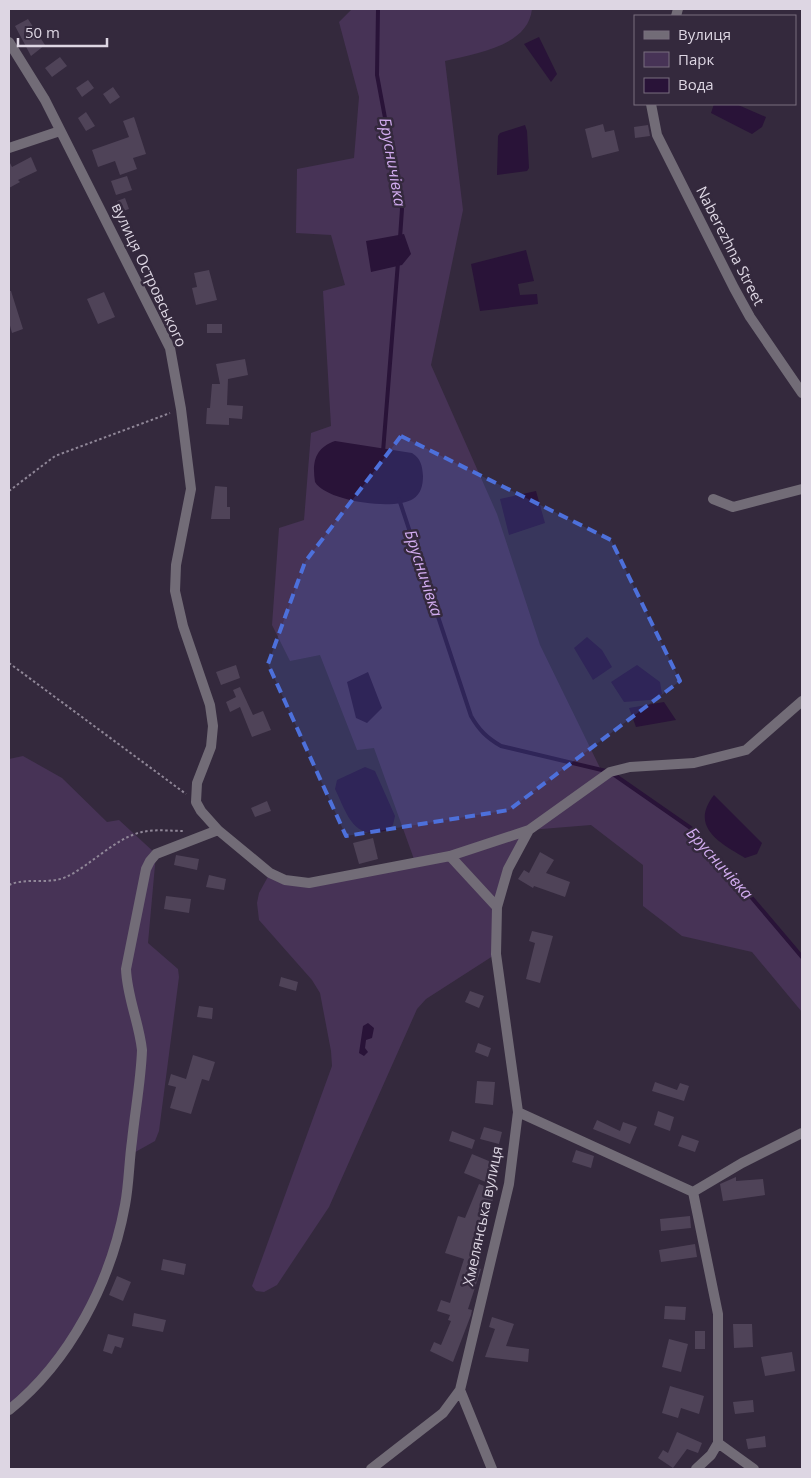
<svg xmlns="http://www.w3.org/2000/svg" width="811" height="1478" font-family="'Open Sans',sans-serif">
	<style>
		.green { fill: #473356 }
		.water { fill: #291338 }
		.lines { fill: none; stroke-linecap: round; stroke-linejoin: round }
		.stream { stroke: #291338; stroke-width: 4 }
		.building { fill: #4f4358 }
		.path { stroke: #908798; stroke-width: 2; stroke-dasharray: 2.5 2.5; stroke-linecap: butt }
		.street { stroke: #726c77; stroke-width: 10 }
		.marked { fill: #4d70db; fill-opacity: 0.2; stroke: #4d70db; stroke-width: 4; stroke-dasharray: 10 6; stroke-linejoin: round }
		.labels { text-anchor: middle; stroke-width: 5; stroke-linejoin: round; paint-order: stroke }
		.street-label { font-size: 15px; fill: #ddd6e3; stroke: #34293d }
		.water-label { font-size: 16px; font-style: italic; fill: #d2acf0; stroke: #34293d }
	</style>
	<rect width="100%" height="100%" fill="#34293d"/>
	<path class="green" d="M352 9H532C528 47 475 53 445 61L463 210 431 365 497 514 540 645 603 774 610 772 695 831 802 960V1012L752 952 682 936 643 906V865L591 825 529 830 500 896 496 954 426 999 417 1009 329 1207 277 1285 264 1292 256 1291 252 1286 332 1066 331 1051 320 993 312 980 259 920 257 903 259 893 270 873 297 883 415 862 374 748 357 750 320 655 290 661 272 625 279 528 304 520 311 433 331 426 323 291 345 285 331 235 296 233 297 169 354 158 359 97 339 22Z
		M23 756 62 778 107 822 119 820 156 854 148 943 178 969 179 977 159 1131 155 1141 130 1155 119 1235 74 1336 9 1410V759Z"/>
	<path class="water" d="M539 37 557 74 551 82 524 44Z
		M714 104H736L766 117 762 127 752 134 711 113Z
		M525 125 527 131 529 168 527 171 497 175 498 136 500 133Z
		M404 234 411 254 402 265 371 272 366 241Z
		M526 250 534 281 518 284 520 295 537 294 538 304 480 311 471 264Z
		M335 441 412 453C421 459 422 465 423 476 423 485 421 494 413 499 394 511 326 501 315 482 312 462 315 448 335 441Z
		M536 491 545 523 509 535 500 499Z
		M587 637 602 650 612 667 593 680 574 648Z
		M637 665 660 682 662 694 650 700 624 702 611 682Z
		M368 672 382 708 367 723 356 718 347 682Z
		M664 702 676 720 636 727 629 708Z
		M365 767 375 771 395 816 393 825C389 830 385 831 379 832 352 838 345 809 335 789L337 780Z
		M714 795 762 843 757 854 745 858C720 843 689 827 714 795Z
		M368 1023 374 1028 372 1038 366 1040 365 1048 368 1052 364 1056 359 1053 363 1026Z"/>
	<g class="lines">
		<path class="stream" d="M378 9 377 75 402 209 400 238
			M383 452 398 262
			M399 499 471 716C479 730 487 738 501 746L606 771
			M613 774 695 831 802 957"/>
	</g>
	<path class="building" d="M28 19 45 45 31 56 15 26Z
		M60 57 67 66 52 77 45 68Z
		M88 80 94 88 82 97 76 88Z
		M113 87 120 97 110 104 103 94Z
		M86 112 95 126 86 131 78 118Z
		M134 117 146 154 133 158 137 169 120 175 115 161 98 167 92 150 129 137 123 121Z
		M603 124 605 132 614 130 619 151 592 158 585 129Z
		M648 125 650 136 635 138 634 127Z
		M31 157 37 171 18 180 20 182 9 188V161L12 167Z
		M127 176 132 190 116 195 111 181Z
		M125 198 129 209 120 212 117 201Z
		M209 270 217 300 196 305 192 288 197 287 194 273Z
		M9 291H11L23 329 12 333 9 322Z
		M104 292 115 317 98 324 87 299Z
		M207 324H222V333H207Z
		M245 359 248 375 228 379 227 405 243 406 242 419 229 418V425L206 424 207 408H210L212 384H220L216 364Z
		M215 486 227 487V507H230V519H211Z
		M236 665 240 678 221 685 216 672Z
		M240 687 253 715 263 711 271 730 252 737 240 707 230 712 226 702 236 697 233 690Z
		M267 801 271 811 255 817 251 808Z
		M373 838 378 859 359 864 353 843Z
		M540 852 554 860 546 873 570 882 565 897 534 886 533 888 518 879 524 870 529 873Z
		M176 855 199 859 197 870 174 865Z
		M209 875 226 879 224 890 206 887Z
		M166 896 191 899 189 913 164 909Z
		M532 931 553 936 540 983 526 979 535 943 529 941Z
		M281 977 298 982 296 991 279 986Z
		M470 991 484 996 479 1008 465 1002Z
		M199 1006 213 1008 212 1019 197 1017Z
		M478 1043 491 1048 488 1057 475 1052Z
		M193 1055 215 1062 209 1081 202 1079 191 1114 170 1108 176 1087 168 1085 171 1074 186 1079Z
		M477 1081 495 1082 493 1105 475 1103Z
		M655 1082 677 1090 680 1083 689 1086 684 1101 652 1091Z
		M658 1111 674 1117 670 1131 654 1125Z
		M597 1120 620 1131 623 1122 637 1127 630 1144 593 1129Z
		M484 1127 502 1132 499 1144 480 1139Z
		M452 1131 475 1140 472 1149 449 1141Z
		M682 1135 699 1141 695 1152 678 1146Z
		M576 1150 594 1156 591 1168 572 1162Z
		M472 1154 496 1164 488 1183 464 1173Z
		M736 1177V1181L763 1179 765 1195 723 1201 720 1184Z
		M479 1184 496 1191 484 1224 488 1225 475 1267 481 1269 468 1309 472 1310 471 1315 453 1362 430 1351 434 1342 441 1345 451 1321 448 1320 450 1315 437 1311 441 1300 450 1303 464 1259 445 1253 458 1216 465 1218Z
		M690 1216 691 1228 661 1231 660 1219Z
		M695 1244 697 1257 661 1262 659 1250Z
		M163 1259 186 1264 184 1275 161 1270Z
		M117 1276 131 1282 123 1301 109 1295Z
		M665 1306 686 1307 685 1320 664 1319Z
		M134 1313 166 1320 163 1332 132 1326Z
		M492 1317 514 1324 506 1346 529 1349 528 1362 485 1357 495 1329 489 1327Z
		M733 1324H752L753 1347 734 1348Z
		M695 1331H705V1349H695Z
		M108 1334 124 1338 121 1348 115 1346 112 1354 103 1351Z
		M669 1339 688 1344 681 1372 662 1367Z
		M792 1352 795 1371 765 1376 761 1357Z
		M670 1386 704 1396 699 1414 681 1408 678 1418 662 1413Z
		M753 1400 754 1412 735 1414 733 1402Z
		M677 1432 702 1443 698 1453 687 1449 673 1468 658 1458 663 1450 668 1453Z
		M765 1436 766 1447 748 1449 746 1439Z"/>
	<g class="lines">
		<path class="path" d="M9 491 55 456 170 413
			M9 663 186 794
			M9 885C27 877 48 885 66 877 90 866 115 838 142 832 155 829 172 831 185 831"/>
		<path class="street" d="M676 16 678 9
			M9 42 45 100 170 348 181 409 191 489 176 565 175 591 183 626 210 705 213 726 211 747 197 783 196 802 201 811 218 830 270 873 285 880 309 883 450 856 529 830
			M651 104 657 135 734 288 750 317 802 393
			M9 148 60 131
			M713 499 733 507 802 489
			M497 907 508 869 529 830 610 772 630 767 694 763 746 750 802 701
			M518 1112 693 1192 742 1163 802 1133
			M693 1192 718 1314V1443L711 1455 696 1469
			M460 1390 492 1469
			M9 1410C70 1361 111 1282 125 1205 129 1184 129 1162 132 1141 135 1111 141 1080 142 1050 139 1022 127 997 126 969L146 869 150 861 156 854 218 830
			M718 1443 754 1469
			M371 1469 443 1413 460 1390 509 1184 518 1112 496 954 497 907 450 856"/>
	</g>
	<path class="marked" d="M401 436 611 540 680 681 509 810 346 836 268 664 305 562Z"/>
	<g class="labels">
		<g class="street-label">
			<text transform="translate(730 246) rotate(63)" y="5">Naberezhna Street</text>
			<text transform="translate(149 275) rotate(65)" y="5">вулиця Островського</text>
			<text transform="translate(483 1216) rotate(-78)" y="5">Хмелянська вулиця</text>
		</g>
		<g class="water-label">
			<text transform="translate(393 162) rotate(80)" y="6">Брусничівка</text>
			<text transform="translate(424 573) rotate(72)" y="6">Брусничівка</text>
			<text transform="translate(720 863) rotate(48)" y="6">Брусничівка</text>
		</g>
	</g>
	<rect width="811" height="1478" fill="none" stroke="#ddd6e3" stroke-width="20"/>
	<rect x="634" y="15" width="162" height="90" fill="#34293d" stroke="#786e7f"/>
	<rect x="644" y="31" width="25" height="8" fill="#726c77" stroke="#786e7f"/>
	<text x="678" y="40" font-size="15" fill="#ddd6e3">Вулиця</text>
	<rect x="644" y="52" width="25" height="15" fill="#473356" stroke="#786e7f"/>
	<text x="678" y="65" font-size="15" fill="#ddd6e3">Парк</text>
	<rect x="644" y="78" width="25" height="15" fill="#291338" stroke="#786e7f"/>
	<text x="678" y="90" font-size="15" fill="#ddd6e3">Вода</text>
	<path d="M18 38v8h89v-8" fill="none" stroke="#ddd6e3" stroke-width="2.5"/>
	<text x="25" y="38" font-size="15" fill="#ddd6e3" stroke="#34293d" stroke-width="4" paint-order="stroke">50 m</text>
</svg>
